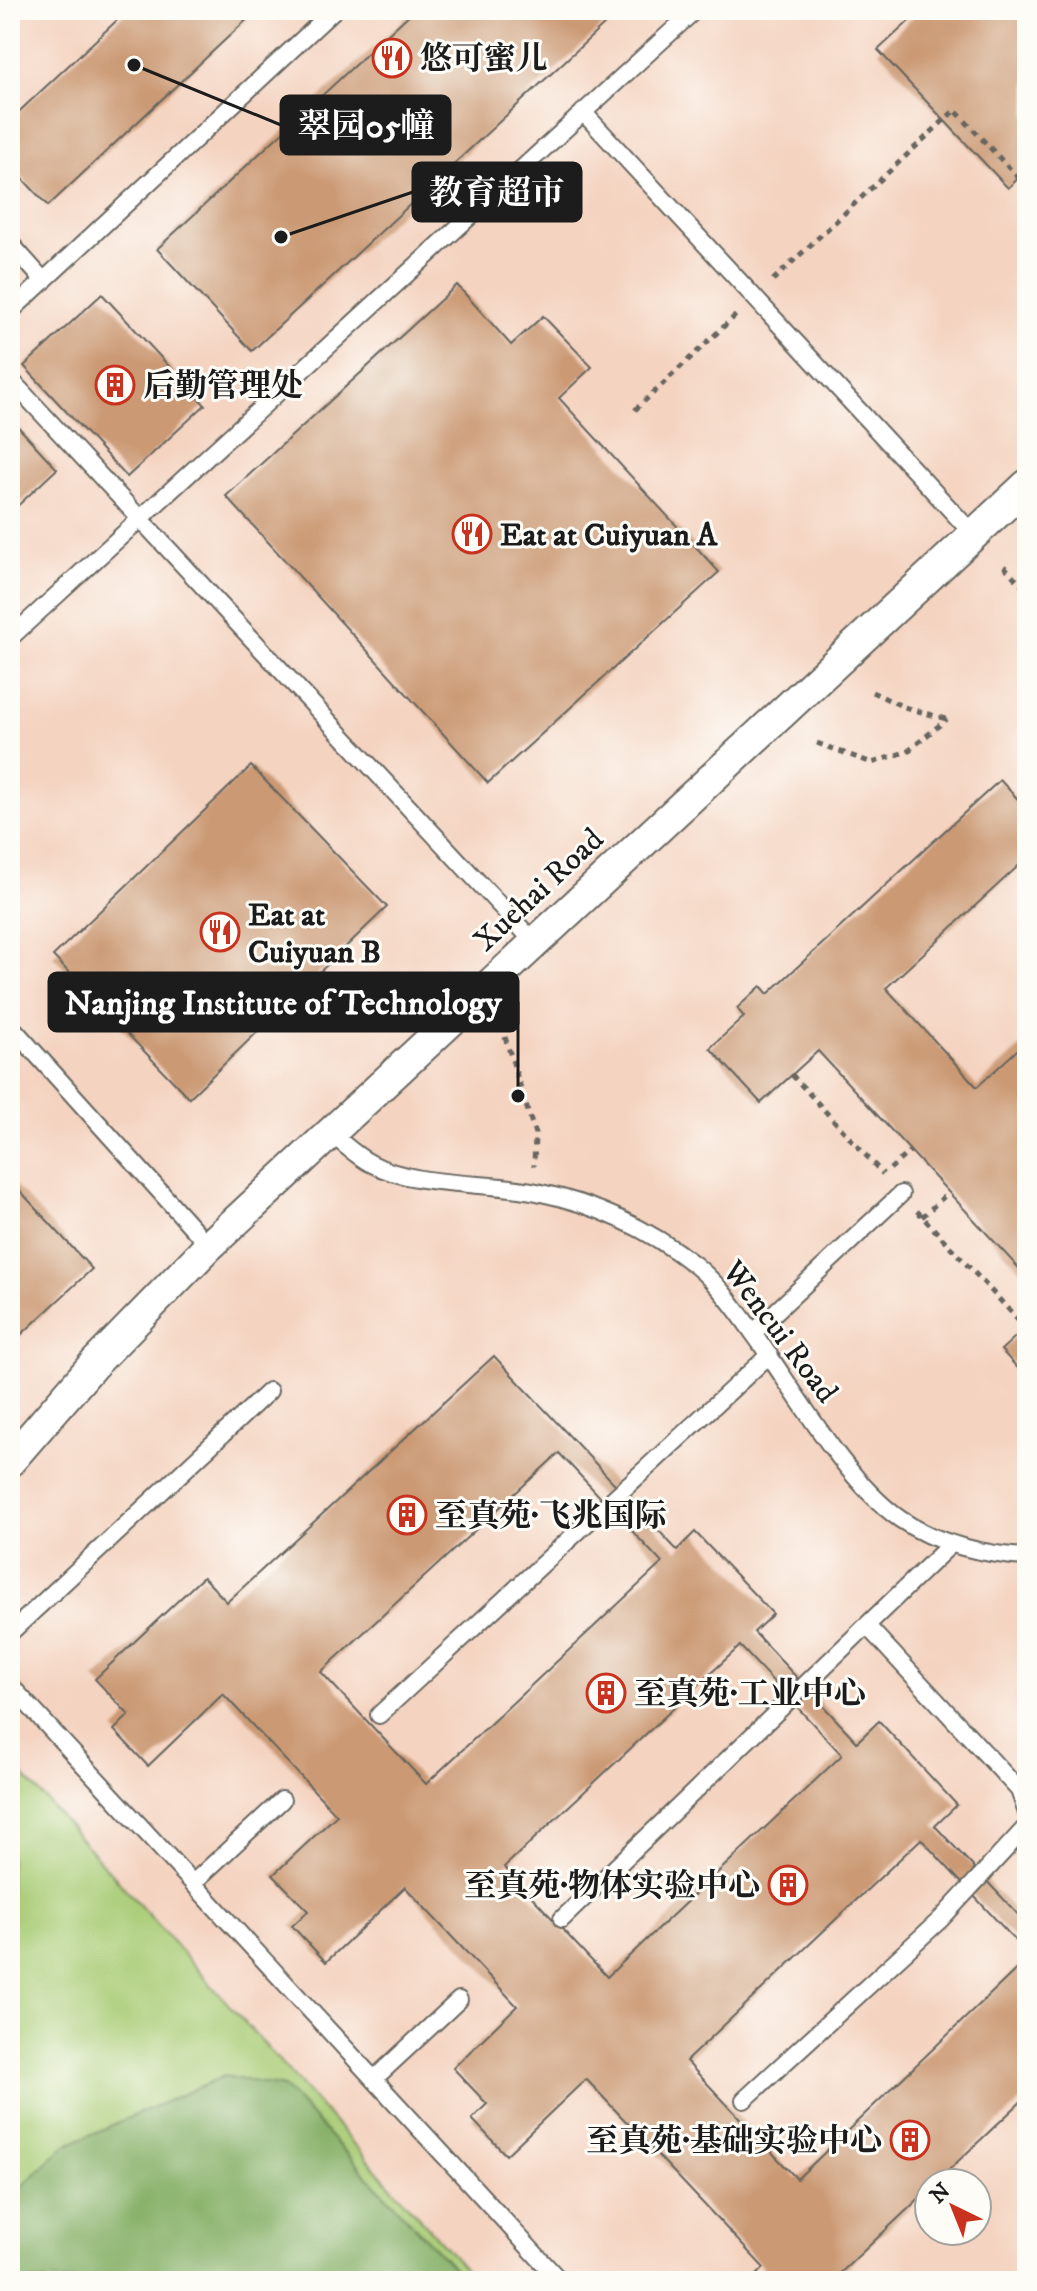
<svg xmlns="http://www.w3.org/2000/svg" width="1037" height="2291" font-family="'IM FELL DW Pica','Noto Serif SC',serif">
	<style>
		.built { fill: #f4d3c0; fill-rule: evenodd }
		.green { fill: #a9cc76; stroke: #627449; stroke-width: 2 }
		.forest { fill: #86b067; stroke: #516642; stroke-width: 2 }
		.building { fill: #cb9973; fill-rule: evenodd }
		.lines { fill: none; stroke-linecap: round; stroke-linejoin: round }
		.lane-casing { stroke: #67655e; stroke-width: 20 }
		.street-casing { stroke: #67655e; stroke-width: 34 }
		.path { stroke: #67655e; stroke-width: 5; stroke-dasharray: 6 6; stroke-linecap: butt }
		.lane { stroke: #fff; stroke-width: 16 }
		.street { stroke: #fff; stroke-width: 30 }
		.labels { text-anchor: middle; stroke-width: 6; stroke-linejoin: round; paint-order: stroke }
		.poi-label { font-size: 32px; font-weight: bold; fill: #1c1c1c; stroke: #fdfcf7; text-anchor: start }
		.street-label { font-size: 32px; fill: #1c1c1c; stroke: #fdfcf7 }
		.leader { fill: none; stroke: #1c1c1c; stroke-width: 3 }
		.callout-dot { fill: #1c1c1c; stroke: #fdfcf7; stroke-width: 3 }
		.callout { fill: #1c1c1c; stroke: #1c1c1c; stroke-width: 3 }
		.callout-label { font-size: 34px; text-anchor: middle; font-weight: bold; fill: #fff }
	</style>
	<rect width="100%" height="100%" fill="#fdfcf7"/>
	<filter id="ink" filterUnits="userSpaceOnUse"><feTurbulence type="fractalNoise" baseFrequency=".0125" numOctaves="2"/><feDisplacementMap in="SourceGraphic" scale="16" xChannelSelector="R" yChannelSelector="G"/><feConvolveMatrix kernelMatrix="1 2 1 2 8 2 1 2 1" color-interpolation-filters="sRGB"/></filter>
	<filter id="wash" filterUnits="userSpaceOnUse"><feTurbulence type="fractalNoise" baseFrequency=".006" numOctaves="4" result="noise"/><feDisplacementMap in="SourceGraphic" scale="32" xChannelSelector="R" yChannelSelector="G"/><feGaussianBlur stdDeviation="1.8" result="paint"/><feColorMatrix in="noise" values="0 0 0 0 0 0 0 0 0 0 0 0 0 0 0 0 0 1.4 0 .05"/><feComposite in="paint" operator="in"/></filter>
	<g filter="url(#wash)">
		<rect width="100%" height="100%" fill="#f3edd8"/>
		<path class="built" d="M10 10H1027V2281H10ZM929 2183H977V2231H929Z"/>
		<path class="green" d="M10 1760 476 2281H10Z"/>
		<path class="forest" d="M224 2076 284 2087 466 2281H10V2198L64 2146Z"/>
		<g id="blocks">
			<path class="building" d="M128 10H257L48 206 10 165V120Z
				M414 10H620L252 351 157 249Z
				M921 10H1027V170L1008 188 878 50Z
				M457 285 511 345 543 316 592 367 559 398 719 572 488 783 226 496Z
				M102 294 205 405 127 477 24 366Z
				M10 418 57 469 10 513Z
				M251 766 387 907 189 1098 53 956Z
				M1000 780 1027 809V858L886 988 977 1087 1027 1041V1277L818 1051 761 1103 710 1048 744 1017 737 1008 761 986 768 994Z
				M10 1180 92 1269 10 1345Z
				M1027 1326V1378L1001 1350Z
				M494 1356 677 1550 695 1532 773 1614 754 1632 857 1742 879 1721 957 1805 935 1826 1027 1924V1953L921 1839 686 2061 797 2179 1027 1959V2096L935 2183H929V2189L832 2281H751L764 2268 586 2079 506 2155 472 2119 487 2104 453 2068 517 2006 405 1887 326 1962 292 1926 308 1911 273 1875 337 1815 223 1694 148 1766 114 1730 129 1715 95 1679 203 1577 227 1602ZM559 1453 662 1563 426 1784 321 1672ZM740 1646 842 1755 607 1977 504 1867Z"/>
		</g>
	</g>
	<g filter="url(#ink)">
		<use href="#blocks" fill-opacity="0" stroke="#67655e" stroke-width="2"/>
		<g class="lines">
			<defs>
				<path id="lane" d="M583 112 973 534
					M10 243 44 281
					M10 312 334 10
					M10 379 534 942
					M10 638 695 10
					M10 1025 209 1246
					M331 1134C343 1143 356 1156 370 1163 416 1188 486 1181 537 1192 595 1204 648 1228 695 1265 721 1286 742 1317 761 1344 798 1397 848 1483 900 1519 936 1544 985 1555 1027 1557
					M753 1333 901 1194
					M868 1627 1019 1790 1027 1813
					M10 1633 269 1391
					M10 1685 560 2281
					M379 1715 769 1355
					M193 1883 282 1800
					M562 1919 951 1544
					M374 2079 459 2000
					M744 2100 941 1919 1027 1826"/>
				<path id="street" d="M10 1461 93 1365 209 1246 1027 485"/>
			</defs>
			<use href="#lane" class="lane-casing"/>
			<use href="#street" class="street-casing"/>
			<path class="path" d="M773 280 955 110 1022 182
				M635 410 736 315
				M1004 566 1027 591
				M872 692 904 707 946 719
				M817 743 872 763 908 751 947 719
				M505 1037 535 1134 534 1166
				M792 1075 883 1174
				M890 1169 910 1151
				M917 1211 1025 1327
				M922 1217 949 1192"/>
			<use href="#lane" class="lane"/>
			<use href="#street" class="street"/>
		</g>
	</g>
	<defs>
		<symbol id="restaurant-ring" viewBox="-11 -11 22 22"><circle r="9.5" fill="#fdfcf7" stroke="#c8321e" stroke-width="1.5"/><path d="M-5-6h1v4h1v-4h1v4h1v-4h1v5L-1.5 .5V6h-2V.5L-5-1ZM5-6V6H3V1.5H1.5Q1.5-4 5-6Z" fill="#c8321e"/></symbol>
		<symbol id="building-ring" viewBox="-11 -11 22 22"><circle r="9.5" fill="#fdfcf7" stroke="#c8321e" stroke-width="1.5"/><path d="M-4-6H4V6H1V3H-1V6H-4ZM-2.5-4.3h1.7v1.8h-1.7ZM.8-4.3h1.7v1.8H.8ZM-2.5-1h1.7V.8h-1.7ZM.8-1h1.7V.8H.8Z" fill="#c8321e"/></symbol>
	</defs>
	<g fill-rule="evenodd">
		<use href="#restaurant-ring" x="370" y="36" width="44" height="44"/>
		<use href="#building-ring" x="93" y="363" width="44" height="44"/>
		<use href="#restaurant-ring" x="450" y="512" width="44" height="44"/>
		<use href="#restaurant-ring" x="198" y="910" width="44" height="44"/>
		<use href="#building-ring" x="385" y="1493" width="44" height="44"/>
		<use href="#building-ring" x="584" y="1671" width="44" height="44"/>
		<use href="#building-ring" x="766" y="1863" width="44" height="44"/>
		<use href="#building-ring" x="888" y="2118" width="44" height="44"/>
	</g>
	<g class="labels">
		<g class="poi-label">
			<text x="420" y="69">悠可蜜儿</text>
			<text x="143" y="396">后勤管理处</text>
			<text x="500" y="545">Eat at Cuiyuan A</text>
			<text x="248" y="925">Eat at<tspan x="248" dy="37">Cuiyuan B</tspan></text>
			<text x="435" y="1526">至真苑·飞兆国际</text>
			<text x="634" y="1704">至真苑·工业中心</text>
			<text x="760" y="1896" text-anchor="end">至真苑·物体实验中心</text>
			<text x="882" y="2151" text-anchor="end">至真苑·基础实验中心</text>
		</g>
		<g class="street-label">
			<text transform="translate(538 889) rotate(-43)" y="11">Xuehai Road</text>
			<text transform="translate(781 1331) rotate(53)" y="11">Wencui Road</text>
		</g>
	</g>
	<path class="leader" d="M134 65L281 125M281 237L413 192M518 1096L518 1002"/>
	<g class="callout-dot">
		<circle cx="134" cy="65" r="8"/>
		<circle cx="281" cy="237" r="8"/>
		<circle cx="518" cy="1096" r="8"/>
	</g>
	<g class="callout">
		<rect x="281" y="96" width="169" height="58" rx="8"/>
		<rect x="413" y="163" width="168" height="58" rx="8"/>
		<rect x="49" y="973" width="469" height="58" rx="8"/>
	</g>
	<g class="callout-label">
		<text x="366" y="137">翠园05幢</text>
		<text x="497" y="204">教育超市</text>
		<text x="283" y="1014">Nanjing Institute of Technology</text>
	</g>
	<rect width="1037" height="2291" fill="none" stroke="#fdfcf7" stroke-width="40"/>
	<g transform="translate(953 2207) rotate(317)"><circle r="38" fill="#fdfcf7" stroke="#a3a29f" stroke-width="2"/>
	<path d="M0-6L14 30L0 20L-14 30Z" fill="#c8321e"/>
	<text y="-12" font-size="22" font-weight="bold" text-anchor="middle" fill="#1c1c1c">N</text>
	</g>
</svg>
